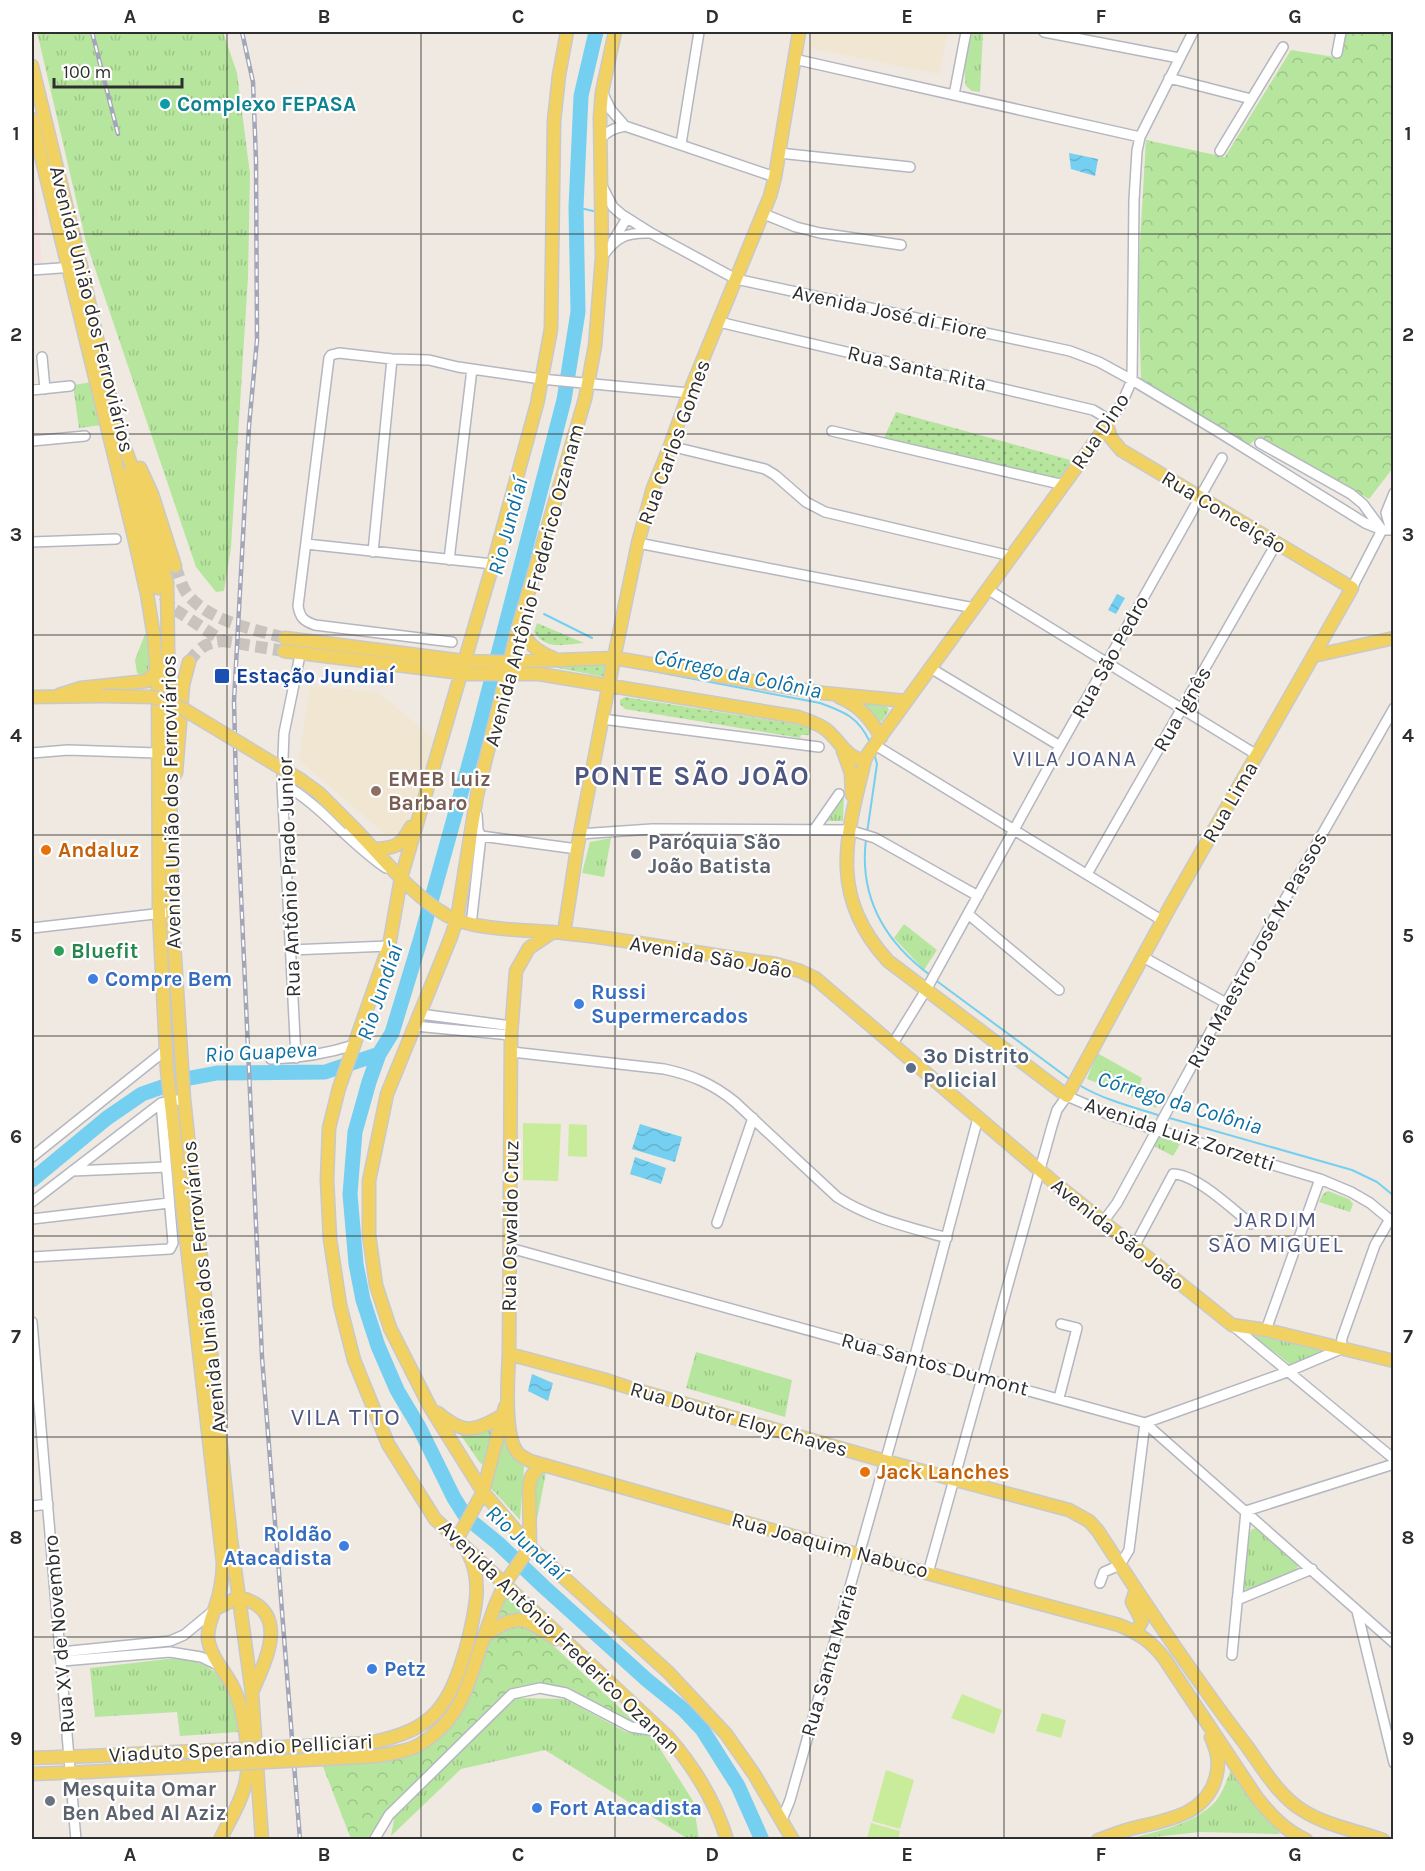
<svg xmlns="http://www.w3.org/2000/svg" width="1425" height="1871" font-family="Karla,sans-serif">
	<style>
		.education { fill: #f0e6d1 }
		.medical { fill: #f5dfe0 }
		.grass { fill: url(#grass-dots) }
		.forest { fill: url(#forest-crowns) }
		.park { fill: url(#park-tufts) }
		.pitch { fill: #c9ec9a }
		.water { fill: url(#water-waves) }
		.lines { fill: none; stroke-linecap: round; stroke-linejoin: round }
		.stream { stroke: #75cff0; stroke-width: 2 }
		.river { stroke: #75cff0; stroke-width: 15 }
		.major-tunnel { stroke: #c8c4bd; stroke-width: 12; stroke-dasharray: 12 6; stroke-linecap: butt }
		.minor-casing { stroke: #b4b7c1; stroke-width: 12 }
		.major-casing { stroke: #c9c9c9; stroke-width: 15 }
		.minor { stroke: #fff; stroke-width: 9 }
		.major { stroke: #f2d163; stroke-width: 12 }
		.rail-casing { stroke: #a3a6b8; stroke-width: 4.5 }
		.rail { stroke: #fff; stroke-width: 2; stroke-dasharray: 7; stroke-linecap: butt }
		.major-bridge-casing { stroke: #c9c9c9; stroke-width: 15; stroke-linecap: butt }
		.major-bridge { stroke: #f2d163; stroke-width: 12 }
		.grid { fill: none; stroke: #2e2e2e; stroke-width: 1.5; stroke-opacity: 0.55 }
		.culture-dot { fill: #0f9aa8; stroke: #fff; stroke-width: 2 }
		.transit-dot { fill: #1a4fb4; stroke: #fff; stroke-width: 2 }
		.education-dot { fill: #8d6e63; stroke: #fff; stroke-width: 2 }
		.food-dot { fill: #e8710a; stroke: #fff; stroke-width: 2 }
		.worship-dot { fill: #6b7280; stroke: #fff; stroke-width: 2 }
		.leisure-dot { fill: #2e9e5b; stroke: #fff; stroke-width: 2 }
		.shop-dot { fill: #3f7fe0; stroke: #fff; stroke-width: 2 }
		.service-dot { fill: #5c6f8a; stroke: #fff; stroke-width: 2 }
		.labels { text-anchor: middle; stroke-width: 4.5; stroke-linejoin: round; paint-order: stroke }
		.culture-label { font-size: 21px; font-weight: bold; fill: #0d838f; stroke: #fff; text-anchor: start }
		.street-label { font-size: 21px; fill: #2e2e2e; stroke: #fff }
		.transit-label { font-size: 21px; font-weight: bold; fill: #164399; stroke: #fff; text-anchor: start }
		.education-label { font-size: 21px; font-weight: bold; fill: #785e54; stroke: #fff; text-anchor: start }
		.worship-label { font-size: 21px; font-weight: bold; fill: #5b616d; stroke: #fff; text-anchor: start }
		.food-label { font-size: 21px; font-weight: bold; fill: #c56008; stroke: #fff; text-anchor: start }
		.leisure-label { font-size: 21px; font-weight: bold; fill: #27864d; stroke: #fff; text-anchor: start }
		.shop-label { font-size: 21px; font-weight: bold; fill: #366cbe; stroke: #fff; text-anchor: start }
		.service-label { font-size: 21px; font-weight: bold; fill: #4e5e75; stroke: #fff; text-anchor: start }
		.water-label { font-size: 22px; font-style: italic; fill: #0d6fa3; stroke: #fff }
		.neighbourhood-label { font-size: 22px; letter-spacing: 1.5px; fill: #4d5680; stroke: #fff }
		.quarter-label { font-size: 24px; letter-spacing: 1.5px; fill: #4d5680; stroke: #fff }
		.district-label { font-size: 27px; font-weight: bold; letter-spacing: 1.5px; fill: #4d5680; stroke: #fff }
		.neatline { fill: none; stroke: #2e2e2e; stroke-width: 2 }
		.grid-label { font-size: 20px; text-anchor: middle; font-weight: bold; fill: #2e2e2e }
	</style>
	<defs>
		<pattern id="grass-dots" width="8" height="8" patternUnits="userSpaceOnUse" patternTransform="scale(1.5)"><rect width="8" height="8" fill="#b6e59e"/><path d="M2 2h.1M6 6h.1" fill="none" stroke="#9dc588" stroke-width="1.8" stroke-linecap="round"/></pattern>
		<pattern id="forest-crowns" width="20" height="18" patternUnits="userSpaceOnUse" patternTransform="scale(1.5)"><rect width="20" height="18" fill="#b6e59e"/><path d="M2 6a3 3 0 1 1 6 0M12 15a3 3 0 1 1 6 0" fill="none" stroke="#9dc588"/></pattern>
		<pattern id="park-tufts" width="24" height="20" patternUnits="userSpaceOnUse" patternTransform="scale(1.5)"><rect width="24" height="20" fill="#b6e59e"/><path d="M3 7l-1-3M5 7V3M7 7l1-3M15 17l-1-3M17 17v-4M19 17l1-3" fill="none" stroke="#9dc588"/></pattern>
		<pattern id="water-waves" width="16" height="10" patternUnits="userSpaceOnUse" patternTransform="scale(1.5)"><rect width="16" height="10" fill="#75cff0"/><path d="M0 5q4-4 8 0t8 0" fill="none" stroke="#66b2ce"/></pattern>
	</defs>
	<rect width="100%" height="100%" fill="#efe9e1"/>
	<path class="education" d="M813 32H948L939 74 810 48Z
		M310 686 378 692 434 739 408 822 394 836 385 834 299 760Z"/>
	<path class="medical" d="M33 162 42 263 32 264V163Z"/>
	<path class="grass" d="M896 412 1074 461 1060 480 884 438Z
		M537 623 584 643C564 644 547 651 534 632Z
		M537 664 608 665 605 677Z
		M625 697 807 726 811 731 809 735H801L800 738 625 709 620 704V700Z"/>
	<path class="forest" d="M1346 32H1393V468L1369 499 1258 437 1248 446 1141 379 1138 277 1146 140 1225 157 1291 50 1340 58Z
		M503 1592 550 1632 529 1620 489 1629Z
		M506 1625 524 1626 542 1635 637 1724 569 1689 541 1684 511 1691 387 1811 367 1839H351L322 1764 432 1742 469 1699 487 1638Z"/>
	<path class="park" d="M37 32H223L237 73 250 174 248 277 231 547 224 591 216 592 196 567 86 242Z
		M972 32H983L980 92 972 91 966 86C962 66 968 50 972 32Z
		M93 382 102 425 79 428 73 385Z
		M145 634C151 645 155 669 142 675L137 673 135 660Z
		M866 701 886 705 889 710 883 720 880 722 862 704Z
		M844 793 843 821H826Z
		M611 838 604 877 582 873 590 842Z
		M904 924 937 950 924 970 894 938Z
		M1097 1053 1142 1078 1140 1084 1159 1095 1156 1108 1130 1095 1087 1079Z
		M1161 1134 1180 1144 1173 1156 1154 1146Z
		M1328 1191 1349 1199 1353 1204 1350 1212 1319 1202 1323 1194Z
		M1256 1331 1330 1349 1294 1365H1291L1256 1338Z
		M696 1352 792 1380 785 1417 686 1388Z
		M492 1429 493 1433 484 1465 480 1463 460 1434 477 1435Z
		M504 1430 509 1453 524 1466 520 1520 491 1488Z
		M546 1472 535 1530 534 1482 541 1473Z
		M1258 1528 1298 1565 1297 1573 1248 1591 1242 1587 1250 1532 1252 1529Z
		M176 1658C222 1662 233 1689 238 1732L180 1736 177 1712 95 1717 90 1668Z
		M516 1698 565 1699 626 1732 652 1736 693 1801 699 1839H688L545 1750 461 1769 391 1836 395 1814Z
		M1232 1767 1280 1834 1200 1832 1125 1840C1156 1831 1193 1826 1216 1801 1223 1792 1228 1777 1232 1767Z"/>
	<path class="pitch" d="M523 1123 561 1124 558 1181 523 1180Z
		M569 1124 587 1125V1157L568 1156Z
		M962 1694 1002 1710 994 1734 951 1718Z
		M1042 1713 1066 1720 1061 1738 1036 1731Z
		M886 1770 914 1780 900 1829 872 1821Z
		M871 1823 900 1831 898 1839H867Z"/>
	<path class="water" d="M1069 153 1098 159 1095 176 1071 169Z
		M1117 594 1125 598 1116 614 1108 610Z
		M640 1124 682 1137 675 1162 632 1149Z
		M635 1157 666 1168 661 1184 630 1174Z
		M532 1374 553 1383 548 1401 528 1391Z"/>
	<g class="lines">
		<path class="stream" d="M576 207 593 211
			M544 614 592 638
			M626 666 820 703C845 712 858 717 870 742
			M867 833 877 764 874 753
			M866 839C859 896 884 941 930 975
			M934 979 1072 1081
			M1079 1085C1104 1100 1133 1107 1161 1116
			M1166 1117 1352 1170 1377 1182 1394 1196"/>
		<path class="river" d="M596 32 581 96 576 207 578 312 564 400 478 732 420 941 392 1033 379 1054 369 1082 355 1132 350 1194 356 1264 363 1300 378 1346 397 1390 419 1427 454 1498 466 1517 499 1544 543 1586 647 1680 684 1710 702 1729 738 1786 762 1840
			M32 1180 107 1118 142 1094 185 1079 217 1073 325 1072 379 1054"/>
		<path class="major-tunnel" d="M175 566C179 575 182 588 188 595 211 622 253 629 285 638
			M164 596 171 607 223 641 284 651
			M189 662C200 647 205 643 223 641"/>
		<defs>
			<path id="minor" d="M1044 32 1179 58
				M1337 53 1341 32
				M794 59 1140 137
				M1169 78 1251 99
				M602 92 611 110 625 126
				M954 95 966 32
				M600 139C608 131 614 128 625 126L775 177
				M681 144 699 32
				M1220 151 1283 47
				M779 153 910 167
				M602 186 613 207 621 214 651 233 736 279 1070 351 1099 362 1132 380 1217 431 1365 523 1382 530H1394
				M764 214 796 227 820 233 901 245
				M613 241 627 218
				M602 257C616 237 626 232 650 233
				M32 270 74 267
				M719 322 1093 410 1103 416 1107 425
				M42 357 45 389
				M32 390 70 386
				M1107 425 1122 403 1132 380 1134 200 1137 151 1140 137 1193 32
				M832 431 1064 485
				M32 441 85 436
				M1260 443 1351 494 1363 504 1382 530
				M670 446 765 469 775 475 806 502 825 512 1011 556
				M1391 530 1386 513 1394 493
				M32 542 116 539
				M638 543 974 608
				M306 544 493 564
				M373 552 392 359
				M449 560 472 369
				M1352 588 1382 530
				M987 589 1257 755
				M452 642 315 625C304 621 300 618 298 606L329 358 331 355 339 353 392 359 429 360 458 367 541 379 689 393
				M932 669 1060 746
				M602 719 819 747
				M875 745 1163 921
				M32 753 68 750 157 753
				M282 783C321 805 349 843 386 868
				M814 830 839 794
				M579 834 652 829 849 830 875 838 978 896
				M481 836 577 849
				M1087 874 1276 544
				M968 914 1059 990
				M472 916 481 836 478 830 477 815
				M32 928 172 912
				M290 950 389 946
				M1143 957 1226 1003
				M420 1014 512 1026
				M415 1026 511 1035
				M892 1045 926 990 1060 746 1222 458
				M512 1052 664 1069C692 1075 713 1084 735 1102L837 1197C871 1219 909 1227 947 1238
				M296 1058 282 783 284 733 299 660
				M271 1059C300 1058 326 1054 354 1045
				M32 1157 167 1049
				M72 1171 166 1167
				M32 1202 161 1103 184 1099
				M32 1219 169 1203
				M1103 1222 1117 1203 1226 1003 1394 708
				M717 1223 753 1118
				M1134 1247 1173 1174C1196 1174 1232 1209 1251 1224
				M510 1248 1145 1423 1394 1643
				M32 1257 170 1249 173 1243 161 1103
				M32 1322 76 1840
				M1232 1325 1394 1459
				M1266 1330 1320 1179
				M1059 1398 1077 1328 1061 1324
				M1145 1423 1287 1372 1341 1349 1342 1338 1375 1245 1390 1219
				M32 1506 48 1504
				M928 1573 1052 1126 1057 1110 1067 1096 1110 1115 1147 1127 1320 1179 1351 1192 1370 1203 1394 1223
				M1100 1583 1104 1572 1120 1565 1129 1550 1145 1423
				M1237 1600 1312 1569
				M1357 1611 1394 1763
				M61 1652 170 1641 184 1635 213 1611
				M1232 1655 1246 1511 1394 1464
				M62 1661 170 1652 201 1657 218 1665
				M782 1820 790 1800 914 1359 978 1118
				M374 1840 389 1815 512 1694 540 1688 566 1693 631 1727 663 1732"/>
			<path id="major" d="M567 32 559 75 554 121 551 329 537 404 493 564 401 878 389 946 339 1088 329 1128 327 1180 330 1239 340 1305 354 1360 388 1444 435 1519 668 1737C695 1768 715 1800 727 1840
				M615 32 602 92 600 117 602 257 595 346 585 399 518 628 477 795 457 919 451 937 387 1094 369 1181V1235L376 1285 390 1328 430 1407 483 1492 530 1547 668 1672 726 1734 754 1774 793 1840
				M32 66 81 266 116 424 146 505 167 583 172 912 184 1099 231 1540 252 1693 262 1840
				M32 119 134 537 147 594 154 637 158 689 159 913 167 1070 223 1563C223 1579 220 1593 215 1608 212 1618 207 1627 208 1639 211 1658 225 1671 233 1687 244 1708 251 1758 246 1781 242 1801 229 1821 220 1840
				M1107 425 1111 438 1121 450 1352 588 1171 905 1067 1096 888 961C828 895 846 838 865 760L868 754Z
				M140 468 152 494 175 566
				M126 475 138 511 158 588
				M518 628C528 643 536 651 553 658
				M285 638 464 661 504 662 614 658 823 693 906 701
				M284 651 469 674H539L798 717C807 720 816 723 824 728 839 738 845 759 865 760
				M1313 656 1394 638
				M59 695 81 688 147 681 156 671
				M32 697 102 696
				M839 697C859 705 870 718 881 737
				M843 751 851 773 852 795
				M176 773 183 685 189 662
				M350 824C381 855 408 892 446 915 474 931 531 930 563 933 634 940 705 955 776 964L800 971 815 978 1050 1179 1232 1325 1266 1330 1394 1361
				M376 849C397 848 401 845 411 827
				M553 932 529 948 516 971 511 1035 509 1354C508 1376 503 1437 518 1453 521 1457 526 1458 530 1461L849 1552 1119 1625C1138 1633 1151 1641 1164 1658L1257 1798C1271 1815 1284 1830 1306 1840
				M564 933 577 849 614 658 638 543 653 488 670 446 689 393 770 196 775 177 799 32
				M509 1354 606 1380 633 1389 885 1461 1069 1510 1089 1521 1098 1531C1145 1604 1193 1676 1246 1745 1262 1767 1278 1795 1302 1810 1327 1826 1355 1830 1383 1840
				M438 1413C464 1435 475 1432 503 1415
				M456 1541 483 1492 505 1407
				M215 1609 239 1597C291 1611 267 1658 252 1692
				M1136 1632 1142 1621 1132 1602 1136 1589
				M485 1636C518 1611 524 1618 556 1639
				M467 1645C474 1615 484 1582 468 1553
				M479 1651 495 1606 505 1583 530 1547 529 1487 531 1477 541 1464
				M32 1758 90 1756
				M32 1774 87 1772
				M1098 1840C1110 1836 1121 1831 1134 1828 1167 1820 1206 1815 1216 1777 1220 1762 1217 1751 1211 1737"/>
		</defs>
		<use href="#minor" class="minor-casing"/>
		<use href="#major" class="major-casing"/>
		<use href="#minor" class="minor"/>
		<use href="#major" class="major"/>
		<defs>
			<path id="rail" d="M92 32 118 134
				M242 32 253 82 256 161 257 340 249 426 234 701 236 784 262 1357 300 1840"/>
		</defs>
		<use href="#rail" class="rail-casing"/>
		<use href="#rail" class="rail"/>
		<defs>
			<path id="major-bridge" d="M102 696 152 697 165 700 185 710 301 780 319 793 350 824
				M90 1756 369 1743C435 1730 449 1707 467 1645
				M87 1772 378 1756C391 1753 407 1752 419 1745 457 1722 467 1691 479 1651"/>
		</defs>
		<use href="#major-bridge" class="major-bridge-casing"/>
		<use href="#major-bridge" class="major-bridge"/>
	</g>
	<path class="grid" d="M227 32V1840M421 32V1840M615 32V1840M810 32V1840M1004 32V1840M1198 32V1840M32 234H1394M32 434H1394M32 635H1394M32 835H1394M32 1036H1394M32 1236H1394M32 1437H1394M32 1637H1394"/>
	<circle class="culture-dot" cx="165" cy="104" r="6"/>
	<rect class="transit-dot" x="214" y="668" width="16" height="16" rx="3"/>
	<circle class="education-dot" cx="376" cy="791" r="6"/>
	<g class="food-dot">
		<circle cx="46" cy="850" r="6"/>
		<circle cx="865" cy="1472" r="6"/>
	</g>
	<g class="worship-dot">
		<circle cx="636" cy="854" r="6"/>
		<circle cx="50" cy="1801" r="6"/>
	</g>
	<circle class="leisure-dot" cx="59" cy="951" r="6"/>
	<g class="shop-dot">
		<circle cx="93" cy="979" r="6"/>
		<circle cx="579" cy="1004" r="6"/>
		<circle cx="344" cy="1546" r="6"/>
		<circle cx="372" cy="1669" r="6"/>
		<circle cx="537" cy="1808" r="6"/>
	</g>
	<circle class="service-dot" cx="911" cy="1068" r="6"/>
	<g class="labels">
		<g class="culture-label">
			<text x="177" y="111">Complexo FEPASA</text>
		</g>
		<g class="street-label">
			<text transform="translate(92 309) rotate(76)" y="7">Avenida União dos Ferroviários</text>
			<text transform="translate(890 312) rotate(12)" y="7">Avenida José di Fiore</text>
			<text transform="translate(917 368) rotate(13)" y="7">Rua Santa Rita</text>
			<text transform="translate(1100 431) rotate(-56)" y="7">Rua Dino</text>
			<text transform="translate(674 442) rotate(-70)" y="7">Rua Carlos Gomes</text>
			<text transform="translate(1224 512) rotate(31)" y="7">Rua Conceição</text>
			<text transform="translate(534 585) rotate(-75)" y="7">Avenida Antônio Frederico Ozanam</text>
			<text transform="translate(1110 657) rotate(-61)" y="7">Rua São Pedro</text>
			<text transform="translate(1182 709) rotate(-60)" y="7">Rua Ignês</text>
			<text transform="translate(171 802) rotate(-91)" y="7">Avenida União dos Ferroviários</text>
			<text transform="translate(1230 802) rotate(-60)" y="7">Rua Lima</text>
			<text transform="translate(289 877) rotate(-92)" y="7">Rua Antônio Prado Junior</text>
			<text transform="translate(1257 950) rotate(-61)" y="7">Rua Maestro José M. Passos</text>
			<text transform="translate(711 957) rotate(10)" y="7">Avenida São João</text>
			<text transform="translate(1180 1134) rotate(18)" y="7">Avenida Luiz Zorzetti</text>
			<text transform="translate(510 1226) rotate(-89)" y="7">Rua Oswaldo Cruz</text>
			<text transform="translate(1118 1234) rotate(39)" y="7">Avenida São João</text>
			<text transform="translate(204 1287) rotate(-96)" y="7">Avenida União dos Ferroviários</text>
			<text transform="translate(935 1364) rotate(15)" y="7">Rua Santos Dumont</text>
			<text transform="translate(739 1419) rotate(16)" y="7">Rua Doutor Eloy Chaves</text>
			<text transform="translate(830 1545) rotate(15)" y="7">Rua Joaquim Nabuco</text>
			<text transform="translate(59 1634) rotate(-95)" y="7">Rua XV de Novembro</text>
			<text transform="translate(560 1637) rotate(44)" y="7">Avenida Antônio Frederico Ozanan</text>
			<text transform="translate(829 1660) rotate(-74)" y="7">Rua Santa Maria</text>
			<text transform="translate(241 1748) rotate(-3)" y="7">Viaduto Sperandio Pelliciari</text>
		</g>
		<g class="transit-label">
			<text x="236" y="683">Estação Jundiaí</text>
		</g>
		<g class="education-label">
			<text x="388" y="786">EMEB Luiz<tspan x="388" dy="24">Barbaro</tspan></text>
		</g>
		<g class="worship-label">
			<text x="648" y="849">Paróquia São<tspan x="648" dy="24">João Batista</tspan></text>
			<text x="62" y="1796">Mesquita Omar<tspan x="62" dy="24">Ben Abed Al Aziz</tspan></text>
		</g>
		<g class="food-label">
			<text x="58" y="857">Andaluz</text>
			<text x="877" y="1479">Jack Lanches</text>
		</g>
		<g class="leisure-label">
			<text x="71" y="958">Bluefit</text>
		</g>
		<g class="shop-label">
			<text x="105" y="986">Compre Bem</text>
			<text x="591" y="999">Russi<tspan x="591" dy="24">Supermercados</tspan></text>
			<text x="332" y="1541" text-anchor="end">Roldão<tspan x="332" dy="24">Atacadista</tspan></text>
			<text x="384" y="1676">Petz</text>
			<text x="549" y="1815">Fort Atacadista</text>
		</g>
		<g class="service-label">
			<text x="923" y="1063">3º Distrito<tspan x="923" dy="24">Policial</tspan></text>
		</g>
		<g class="water-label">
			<text transform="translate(507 526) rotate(-75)" y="8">Rio Jundiaí</text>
			<text transform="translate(738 673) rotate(12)" y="8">Córrego da Colônia</text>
			<text transform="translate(379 992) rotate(-71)" y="8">Rio Jundiaí</text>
			<text transform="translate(261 1051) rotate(-3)" y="8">Rio Guapeva</text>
			<text transform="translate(1180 1102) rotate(17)" y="8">Córrego da Colônia</text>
			<text transform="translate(527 1542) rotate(42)" y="8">Rio Jundiaí</text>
		</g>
		<g class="neighbourhood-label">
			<text x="1075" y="766">VILA JOANA</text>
			<text x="1276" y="1227">JARDIM<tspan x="1276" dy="25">SÃO MIGUEL</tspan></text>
		</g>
		<g class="quarter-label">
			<text x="346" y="1425">VILA TITO</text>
		</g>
		<g class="district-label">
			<text x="692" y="785">PONTE SÃO JOÃO</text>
		</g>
	</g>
	<rect width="1425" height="1871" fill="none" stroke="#ffffff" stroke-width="66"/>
	<path d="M54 78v9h128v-9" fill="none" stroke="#2e2e2e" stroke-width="3"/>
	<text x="63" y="78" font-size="18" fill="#2e2e2e" stroke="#ffffff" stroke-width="4.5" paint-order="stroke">100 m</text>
	<rect x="33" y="33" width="1359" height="1805" class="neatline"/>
	<g class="grid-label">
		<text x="130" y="23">A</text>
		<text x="324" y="23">B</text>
		<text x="518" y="23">C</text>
		<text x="712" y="23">D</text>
		<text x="907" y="23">E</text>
		<text x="1101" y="23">F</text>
		<text x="1295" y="23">G</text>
		<text x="16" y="140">1</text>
		<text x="1408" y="140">1</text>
		<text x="16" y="341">2</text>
		<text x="1408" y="341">2</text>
		<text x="16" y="541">3</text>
		<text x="1408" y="541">3</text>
		<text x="16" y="742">4</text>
		<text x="1408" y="742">4</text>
		<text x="16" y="942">5</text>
		<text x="1408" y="942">5</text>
		<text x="16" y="1143">6</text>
		<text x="1408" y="1143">6</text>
		<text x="16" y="1343">7</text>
		<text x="1408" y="1343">7</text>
		<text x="16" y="1544">8</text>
		<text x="1408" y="1544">8</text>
		<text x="16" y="1745">9</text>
		<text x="1408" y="1745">9</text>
		<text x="130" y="1861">A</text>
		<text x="324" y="1861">B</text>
		<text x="518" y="1861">C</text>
		<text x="712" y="1861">D</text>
		<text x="907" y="1861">E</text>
		<text x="1101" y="1861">F</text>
		<text x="1295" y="1861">G</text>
	</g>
</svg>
